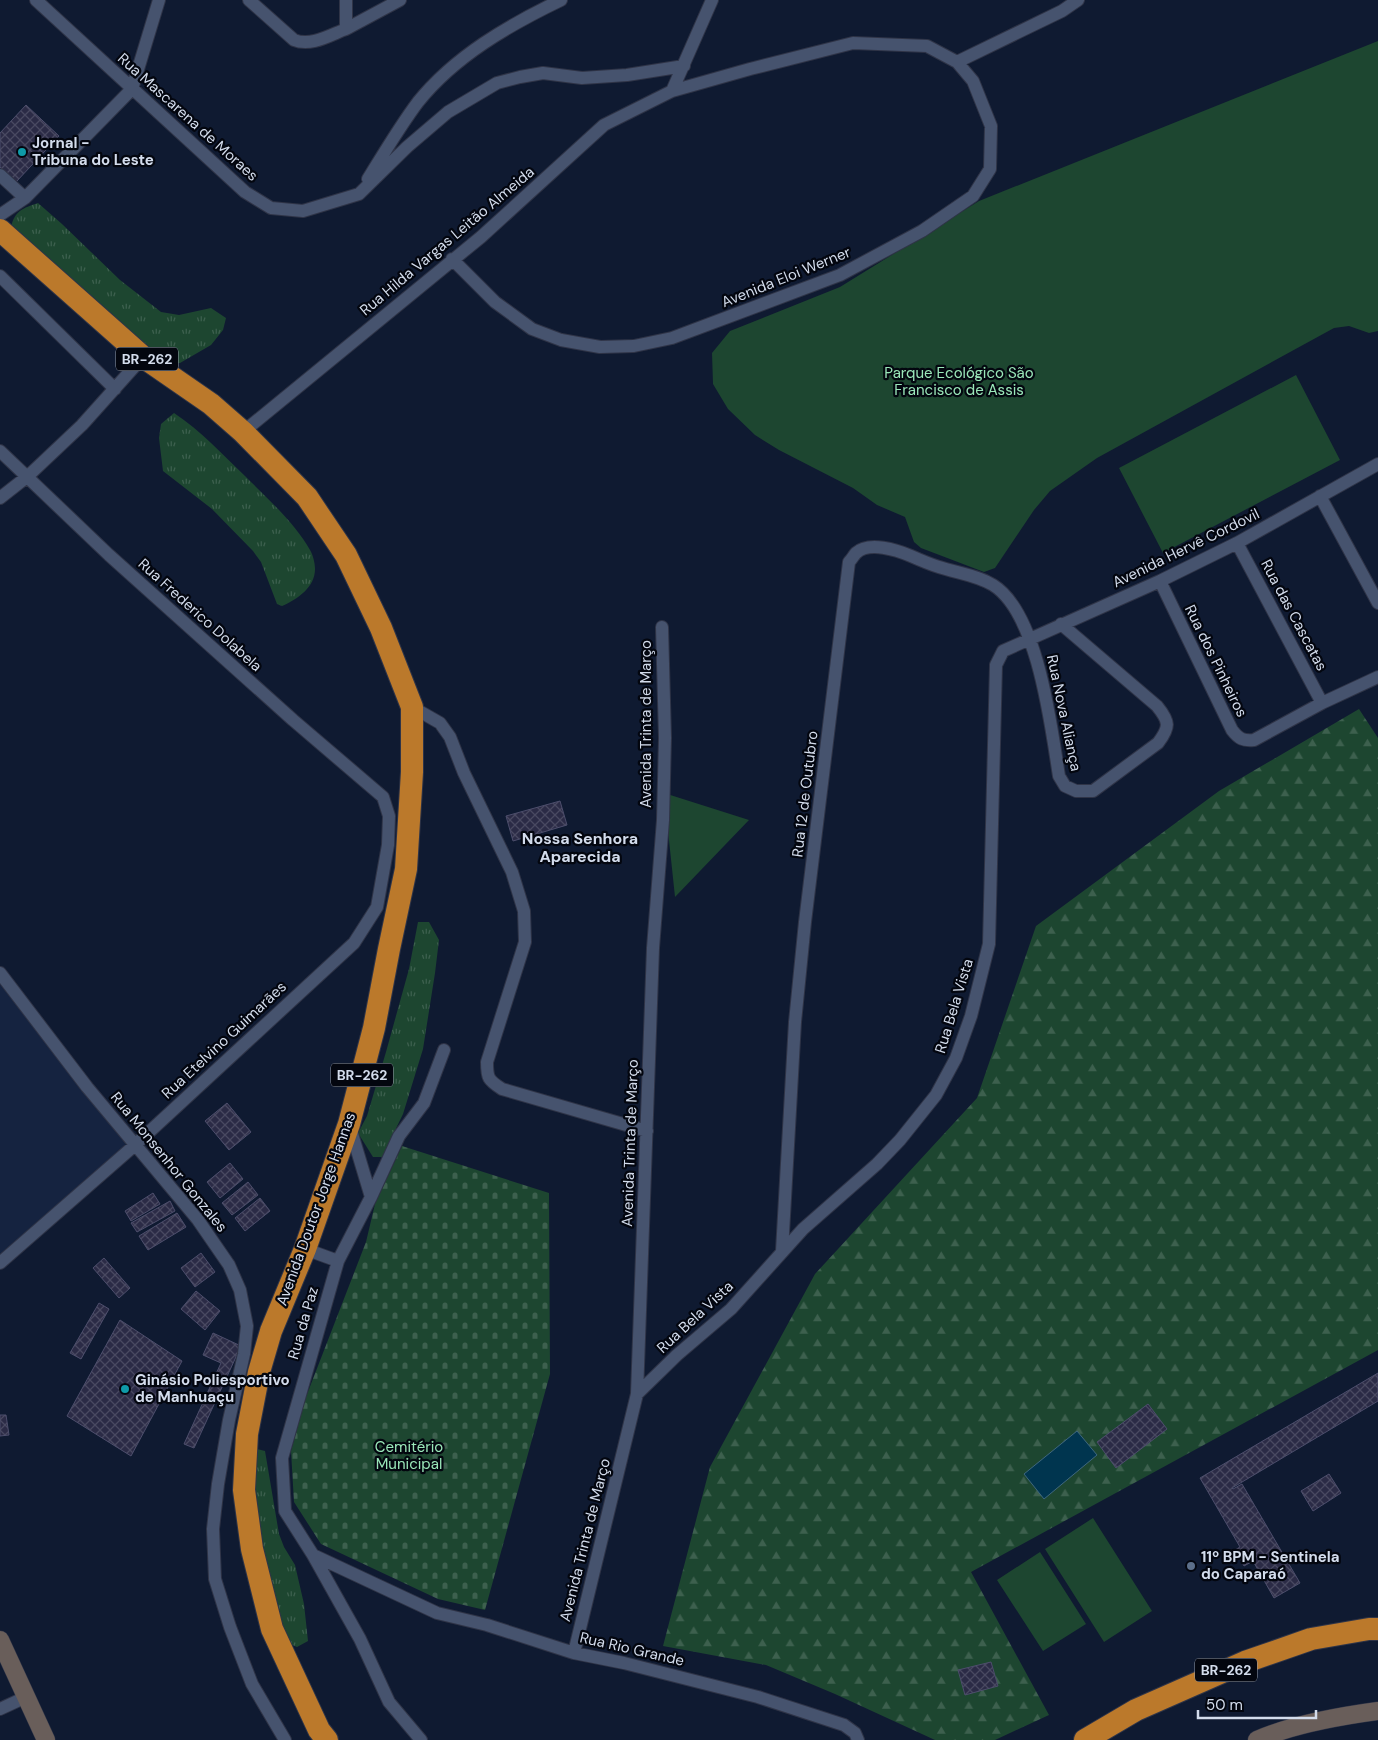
<svg xmlns="http://www.w3.org/2000/svg" width="1378" height="1740" font-family="'DM Sans',sans-serif">
	<style>
		.built { fill: #152340 }
		.grass { fill: url(#grass-tufts) }
		.forest { fill: url(#forest-firs) }
		.cemetery { fill: url(#cemetery-stones) }
		.green { fill: #1d4630 }
		.water { fill: #00354f; stroke: #3f677e }
		.building { fill: url(#building-cross-hatch); stroke: #4d4e6c }
		.lines { fill: none; stroke-linecap: round; stroke-linejoin: round }
		.street-casing { stroke: #2f3447; stroke-width: 14 }
		.secondary-casing { stroke: #2f3447; stroke-width: 19 }
		.highway-casing { stroke: #2f3447; stroke-width: 24 }
		.street { stroke: #46536e; stroke-width: 12 }
		.secondary { stroke: #695e5a; stroke-width: 18 }
		.highway { stroke: #bb792b; stroke-width: 22 }
		.culture-dot { fill: #0f9aa8; stroke: #03060f; stroke-width: 2 }
		.service-dot { fill: #5c6f8a; stroke: #03060f; stroke-width: 2 }
		.labels { text-anchor: middle; stroke-width: 4.5; stroke-linejoin: round; paint-order: stroke }
		.shield { fill: #03060f; stroke: #959caa; stroke-width: 1 }
		.shield-label { font-size: 14px; font-weight: bold; fill: #d3dcec }
		.street-label { font-size: 15px; fill: #d3dcec; stroke: #03060f }
		.poi-label { font-size: 15px; font-weight: bold; fill: #d3dcec; stroke: #03060f; text-anchor: start }
		.park-label { font-size: 15px; fill: #9ae7b9; stroke: #03060f }
		.neighbourhood-label { font-size: 16px; font-weight: bold; fill: #d3dcec; stroke: #03060f }
	</style>
	<defs>
		<pattern id="grass-tufts" width="24" height="20" patternUnits="userSpaceOnUse" patternTransform="scale(1.25)"><rect width="24" height="20" fill="#1d4630"/><path d="M3 7l-1-3M5 7V3M7 7l1-3M15 17l-1-3M17 17v-4M19 17l1-3" fill="none" stroke="#3d604e"/></pattern>
		<pattern id="forest-firs" width="22" height="20" patternUnits="userSpaceOnUse" patternTransform="scale(1.25)"><rect width="22" height="20" fill="#1d4630"/><path d="M5 1l3.5 6h-7zM16 11l3.5 6h-7z" fill="#3d604e"/></pattern>
		<pattern id="cemetery-stones" width="16" height="16" patternUnits="userSpaceOnUse" patternTransform="scale(1.25)"><rect width="16" height="16" fill="#1d4630"/><path d="M2 7V4a2 2 0 0 1 4 0v3zM10 15v-3a2 2 0 0 1 4 0v3z" fill="#3d604e"/></pattern>
		<pattern id="building-cross-hatch" width="8" height="8" patternUnits="userSpaceOnUse" patternTransform="scale(1.25)"><rect width="8" height="8" fill="#2b2b46"/><path d="M0 0l8 8M0 8l8-8" fill="none" stroke="#494961"/></pattern>
	</defs>
	<rect width="100%" height="100%" fill="#0f1a31"/>
	<path class="built" d="M0 973 135 1145 0 1263Z"/>
	<path class="grass" d="M38 203 62 224 120 280 161 312 179 315 211 308 226 318 223 330 211 345 180 363H169L148 349 11 228C14 211 23 208 38 203Z
		M174 413C201 431 222 454 245 476 268 499 294 522 310 550 313 555 315 563 315 569 315 587 298 599 282 606L277 604 261 562 253 551 212 509 163 471 159 438 161 424Z
		M418 922H429L439 940 435 973 423 1049 403 1114 382 1157H373L358 1133 367 1116 386 1052 409 969Z
		M257 1449 265 1451 279 1534 284 1547 295 1565 304 1604 308 1641 297 1647 290 1644 286 1638 270 1592 254 1506Z"/>
	<path class="forest" d="M1359 709 1378 738V1350L971 1572 1049 1715 995 1740H935L835 1694 766 1665 663 1646 710 1467 815 1274 977 1098 1036 926 1219 791Z"/>
	<path class="cemetery" d="M402 1146 549 1193 550 1374 485 1610 438 1599 321 1544 294 1502 291 1451 304 1402 366 1242 375 1204Z"/>
	<path class="green" d="M1378 41V331L1369 333 1349 326 1334 328 1097 458 1050 491 1034 510 995 568 984 572 921 548 914 542 905 517 877 505 853 488 779 450 755 435 728 409 713 384 712 353 730 331 840 287 979 201Z
		M1296 375 1340 460 1163 553 1119 468Z
		M664 793 749 820 675 897Z
		M1093 1518 1152 1611 1104 1642 1045 1549Z
		M1040 1552 1086 1624 1043 1651 997 1580Z"/>
	<path class="water" d="M1077 1431 1097 1455 1044 1499 1024 1474Z"/>
	<path class="building" d="M26 105 59 136 16 182 0 167V133Z
		M560 801 567 825 513 841 506 816Z
		M227 1103 251 1132 229 1150 205 1121Z
		M230 1163 243 1179 220 1198 207 1182Z
		M248 1182 258 1195 232 1215 222 1203Z
		M153 1193 160 1204 131 1221 125 1211Z
		M260 1198 270 1211 245 1231 235 1218Z
		M170 1201 175 1211 137 1232 131 1223Z
		M177 1213 186 1227 148 1250 139 1236Z
		M201 1253 215 1272 195 1287 181 1268Z
		M104 1258 130 1288 119 1298 93 1268Z
		M196 1291 220 1311 205 1330 181 1309Z
		M99 1303 109 1309 81 1359 70 1353Z
		M120 1320 182 1361 131 1456 67 1416Z
		M213 1333 241 1346 194 1448 184 1444 221 1363 203 1355Z
		M1378 1373V1401L1232 1488 1233 1489 1242 1484 1300 1583 1274 1598 1253 1561 1244 1566 1235 1550 1240 1547 1200 1478Z
		M1148 1404 1167 1429 1116 1468 1097 1442Z
		M0 1415H6L9 1435 0 1436Z
		M1329 1474 1341 1493 1313 1511 1301 1491Z
		M991 1662 998 1686 965 1695 958 1670Z"/>
	<g class="lines">
		<defs>
			<path id="street" d="M36 0 245 192 271 208 303 211 359 194 407 147 448 112 497 83 520 77 543 73 582 78 627 75 684 66
				M249 0 294 40C311 47 330 35 346 29V0
				M346 29 400 0
				M957 62 1062 11 1078 0
				M0 175 25 198
				M368 179C384 153 400 126 418 102 455 56 509 25 561 0
				M0 215 25 198 132 89 159 0
				M452 259 495 302 532 329 561 340 600 347 634 346 672 338 840 275 922 231 973 196 990 169 991 126 973 81 957 62 927 46 853 43 750 69 672 91
				M0 276 115 389
				M243 432 481 237 604 125 672 91 712 0
				M0 451 109 555 293 720 383 797 389 816 388 845 377 907 354 943 135 1145 0 1263
				M1320 496 1378 603
				M0 498 28 476 82 425 143 357
				M1237 543 1322 703
				M1160 581 1232 730C1239 739 1243 741 1254 740L1322 703 1378 677
				M412 707 440 723 450 737 464 773 512 872 524 911 525 942 487 1062C487 1078 488 1080 502 1089L647 1131
				M0 973 87 1087 198 1220 229 1265 240 1290 247 1326 244 1354 229 1420 218 1484 213 1529 215 1579 230 1627 252 1684 285 1740
				M350 1127 371 1197
				M305 1249 338 1261
				M782 1251 795 1022 805 922 849 562C852 559 854 555 856 553 869 541 897 550 911 556 920 560 929 564 939 567 957 573 977 575 993 585 1038 613 1051 726 1059 776L1065 786 1076 791H1093L1158 743C1170 727 1170 722 1157 706L1061 624
				M637 1394 677 1355 731 1309 803 1229 877 1164 900 1140 936 1095 956 1058 971 1016 989 944 996 665 1003 651 1160 581 1237 543 1378 464
				M313 1555 437 1613 487 1625 574 1653 624 1663 758 1697 844 1725 855 1733 858 1740
				M574 1653 637 1394 653 948 663 820 665 738 662 627
				M0 1709 26 1697
				M421 1740 389 1702 360 1639 313 1555 285 1511 282 1458 338 1261 371 1197 399 1136 424 1103 444 1050"/>
			<path id="secondary" d="M0 1640 46 1740
				M1257 1740C1291 1725 1341 1716 1378 1711"/>
			<path id="highway" d="M0 230 143 357 211 404 243 432 307 497 346 555 381 628 412 707V772L406 869 389 949 374 1028 349 1124 305 1249 271 1331 259 1372 247 1434 244 1490 252 1549 272 1629 319 1730 327 1740
				M1085 1740 1136 1710 1245 1662 1311 1639 1369 1629H1378"/>
		</defs>
		<use href="#street" class="street-casing"/>
		<use href="#secondary" class="secondary-casing"/>
		<use href="#highway" class="highway-casing"/>
		<use href="#street" class="street"/>
		<use href="#secondary" class="secondary"/>
		<use href="#highway" class="highway"/>
	</g>
	<g class="culture-dot">
		<circle cx="22" cy="152" r="5"/>
		<circle cx="125" cy="1389" r="5"/>
	</g>
	<circle class="service-dot" cx="1191" cy="1566" r="5"/>
	<g class="labels">
		<g class="shield">
			<rect x="116" y="347.5" width="62" height="23" rx="4"/>
			<rect x="331" y="1063.5" width="62" height="23" rx="4"/>
			<rect x="1195" y="1658.5" width="62" height="23" rx="4"/>
		</g>
		<g class="shield-label">
			<text x="147" y="364">BR-262</text>
			<text x="362" y="1080">BR-262</text>
			<text x="1226" y="1675">BR-262</text>
		</g>
		<g class="street-label">
			<text transform="translate(188 117) rotate(42)" y="5">Rua Mascarena de Moraes</text>
			<text transform="translate(447 241) rotate(-40)" y="5">Rua Hilda Vargas Leitão Almeida</text>
			<text transform="translate(786 277) rotate(-22)" y="5">Avenida Eloi Werner</text>
			<text transform="translate(1186 548) rotate(-26)" y="5">Avenida Hervê Cordovil</text>
			<text transform="translate(200 615) rotate(42)" y="5">Rua Frederico Dolabela</text>
			<text transform="translate(1294 615) rotate(62)" y="5">Rua das Cascatas</text>
			<text transform="translate(1216 661) rotate(64)" y="5">Rua dos Pinheiros</text>
			<text transform="translate(1064 713) rotate(78)" y="5">Rua Nova Aliança</text>
			<text transform="translate(646 724) rotate(-90)" y="5">Avenida Trinta de Março</text>
			<text transform="translate(805 794) rotate(-83)" y="5">Rua 12 de Outubro</text>
			<text transform="translate(954 1006) rotate(-73)" y="5">Rua Bela Vista</text>
			<text transform="translate(224 1040) rotate(-43)" y="5">Rua Etelvino Guimarães</text>
			<text transform="translate(630 1143) rotate(-88)" y="5">Avenida Trinta de Março</text>
			<text transform="translate(169 1162) rotate(51)" y="5">Rua Monsenhor Gonzales</text>
			<text transform="translate(316 1209) rotate(-70)" y="5">Avenida Doutor Jorge Hannas</text>
			<text transform="translate(695 1317) rotate(-43)" y="5">Rua Bela Vista</text>
			<text transform="translate(303 1323) rotate(-74)" y="5">Rua da Paz</text>
			<text transform="translate(585 1540) rotate(-76)" y="5">Avenida Trinta de Março</text>
			<text transform="translate(632 1649) rotate(13)" y="5">Rua Rio Grande</text>
		</g>
		<g class="poi-label">
			<text x="32" y="148">Jornal -<tspan x="32" dy="17">Tribuna do Leste</tspan></text>
			<text x="135" y="1385">Ginásio Poliesportivo<tspan x="135" dy="17">de Manhuaçu</tspan></text>
			<text x="1201" y="1562">11º BPM - Sentinela<tspan x="1201" dy="17">do Caparaó</tspan></text>
		</g>
		<g class="park-label">
			<text x="959" y="378">Parque Ecológico São<tspan x="959" dy="17">Francisco de Assis</tspan></text>
			<text x="409" y="1452">Cemitério<tspan x="409" dy="17">Municipal</tspan></text>
		</g>
		<g class="neighbourhood-label">
			<text x="580" y="844">Nossa Senhora<tspan x="580" dy="18">Aparecida</tspan></text>
		</g>
	</g>
	<path d="M1198 1710v8h118v-8" fill="none" stroke="#d3dcec" stroke-width="2.5"/>
	<text x="1206" y="1710" font-size="15" fill="#d3dcec" stroke="#03060f" stroke-width="4" paint-order="stroke">50 m</text>
</svg>
